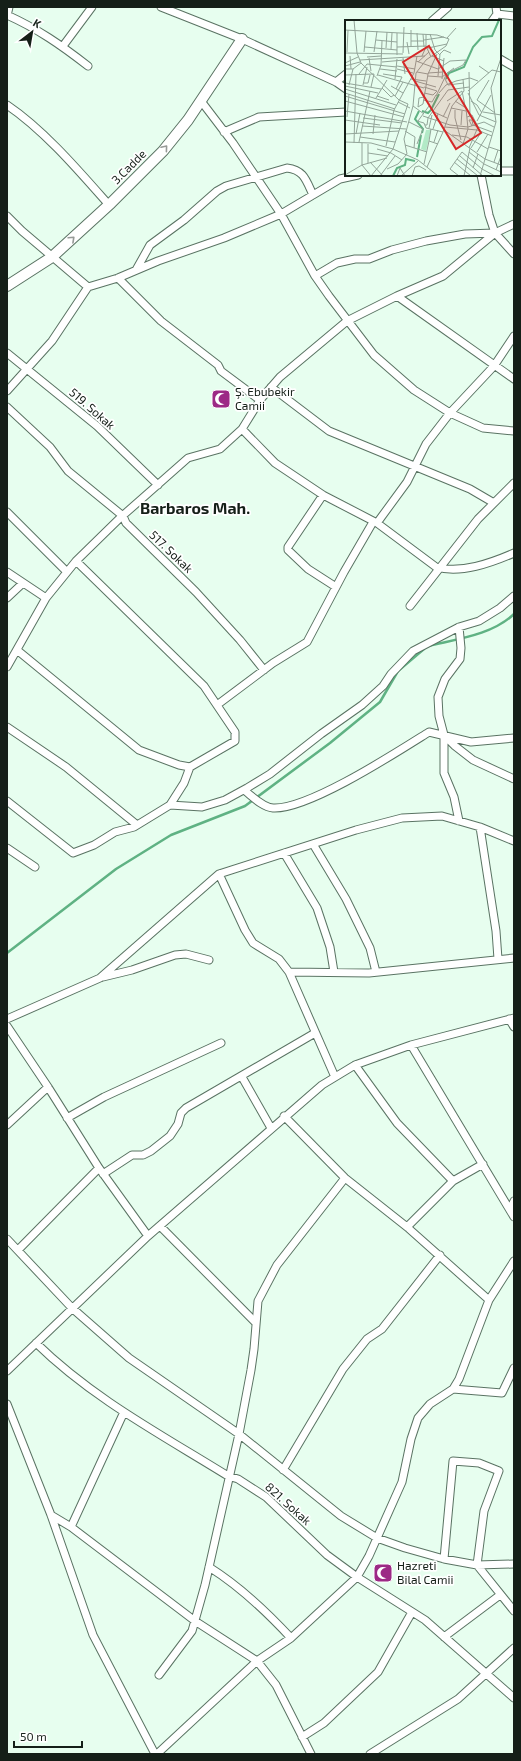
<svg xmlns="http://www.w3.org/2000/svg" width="521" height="1761" font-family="'Exo 2',sans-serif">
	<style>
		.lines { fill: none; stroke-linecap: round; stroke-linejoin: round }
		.stream { stroke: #5fb283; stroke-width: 2.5 }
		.street-casing { stroke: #5a7363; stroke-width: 9 }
		.secondary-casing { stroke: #5a7363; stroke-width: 12 }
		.street { stroke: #fff; stroke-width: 7 }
		.secondary { stroke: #fff; stroke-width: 10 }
		.oneway { stroke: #969a97 }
		.labels { text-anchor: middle; stroke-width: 3.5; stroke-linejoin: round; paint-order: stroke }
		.street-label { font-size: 12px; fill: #151f18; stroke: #fff }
		.poi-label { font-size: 12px; fill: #151f18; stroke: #fff; text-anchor: start }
		.district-label { font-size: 16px; font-weight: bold; fill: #151f18; stroke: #fff }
		.inset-river { fill: none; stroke: #5fb283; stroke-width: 2 }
		.inset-road { fill: none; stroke: #93a599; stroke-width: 1 }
		.view { fill: #d62828; fill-opacity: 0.15; stroke: #d62828; stroke-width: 2 }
		.inset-edge { fill: none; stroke: #151f18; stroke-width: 2 }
	</style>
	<rect width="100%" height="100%" fill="#e7feef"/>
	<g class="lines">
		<path class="stream" d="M428 646C457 639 492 635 514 614
			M7 953 116 869 171 835 245 806 330 743 380 702 398 671 424 649"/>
		<defs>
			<path id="street" d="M161 7 242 39 336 82 346 89
				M497 14 514 16
				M7 15C38 29 61 45 88 66
				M7 16 9 7
				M432 21 448 7
				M492 21 497 14 496 7
				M63 46 92 7
				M500 59 514 67
				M336 82 346 74
				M201 101 233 143 281 214 315 276 329 296 374 355 414 390 450 413 483 428 514 431
				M7 105C44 130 79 171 109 205
				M224 132 259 117 346 112
				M500 171H514
				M481 175 489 215 495 233 514 254
				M7 216 22 231 88 287
				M136 270 150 245 184 220 217 191 226 186 287 168C304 170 306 180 313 195
				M315 276 337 263 355 259H369L392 250 426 241 465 234 495 233
				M397 296 514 379
				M7 353 97 426 158 485
				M271 387 329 431 470 489 494 503
				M7 391 52 341 88 287 118 278 158 261 224 238 281 214 340 179 358 175
				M260 400 280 377 347 321 397 296 443 276 495 233 514 224
				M7 407 50 447 68 471 123 516 126 523 196 592 240 640 264 670
				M242 429 275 463 323 495 377 523 436 567C461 574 491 563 514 553
				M323 495 288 547V550L308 569 336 587
				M7 512 67 572
				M377 523 407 482 426 444 450 413 494 366 514 336
				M7 572 46 598
				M7 598 23 583
				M410 606 478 519 514 483
				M459 627 461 648 460 659 445 679 438 697 439 716 444 735 455 746 473 760 514 779
				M17 650 139 750 179 765 190 767 235 741V732L204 686 76 561
				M7 667 46 598 76 561 120 518 188 458 220 449 242 429 260 400 221 371 218 365 161 321 118 278
				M217 705 273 663 307 642 344 572 373 522
				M7 727 66 767 137 825
				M444 735V773L454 797 459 821
				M244 790C252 796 262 807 273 808 308 810 397 752 429 732L471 742 514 738
				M7 801 73 853 94 845 115 832 134 827 170 805 184 783 190 767
				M170 805 202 807 225 800 247 788 270 774 321 734 362 705 383 686 391 674 413 651 459 627 479 621 500 608 514 596
				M480 827 496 931 498 959
				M313 844 346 899 370 948 376 972
				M7 848 35 867
				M284 853 317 908 330 947 334 972
				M219 874 245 930 253 943 279 959 289 972 335 1077
				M289 972 369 973 514 958
				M103 977 132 970 175 955 186 954 209 960
				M7 1019 100 978 219 874 356 830 402 818 442 816 480 827 514 841
				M509 1019 514 1027
				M7 1026 48 1087 99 1168 148 1236
				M411 1045 514 1217
				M355 1065 397 1123 453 1181
				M242 1077 271 1128
				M284 1116 345 1178 407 1227 489 1300
				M67 1118 104 1097 221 1043
				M7 1125 48 1087
				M103 1174 132 1155H143L151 1151 170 1136 178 1124 181 1113 186 1108 315 1033
				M510 1210 514 1201
				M160 1226 255 1322
				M407 1227 453 1181 483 1164
				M7 1239 72 1308 129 1358 239 1434 341 1516 377 1538 405 1548 444 1559 477 1565 514 1564
				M18 1250 99 1168
				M36 1343C92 1398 162 1435 228 1476L238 1479 266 1497 327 1555 357 1577 425 1620 514 1698
				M7 1371 148 1236 322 1085 355 1065 411 1045 514 1018
				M453 1389 502 1393 514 1368
				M7 1404 51 1515 93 1635 155 1754
				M283 1470 343 1369 367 1339 382 1329 440 1255
				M51 1515 71 1527 195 1621 257 1661 276 1685 311 1754
				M71 1527 124 1412
				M444 1559 453 1461 479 1463 499 1471 484 1511 477 1565 514 1611
				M209 1567C241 1587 266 1611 291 1638
				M444 1637 500 1595
				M159 1675 192 1631 205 1585 239 1434 251 1370 254 1349 258 1301 277 1265 345 1178
				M302 1737 324 1723 378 1672 412 1612
				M157 1754 257 1661 291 1638 357 1577 369 1556 402 1482 411 1439 418 1418 430 1404 453 1389 459 1379 489 1300 514 1261
				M370 1754 458 1699 514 1648"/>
			<path id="secondary" d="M7 286 52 257 111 203 163 151 188 120 242 39"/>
		</defs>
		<use href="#street" class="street-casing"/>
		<use href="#secondary" class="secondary-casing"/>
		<use href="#street" class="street"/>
		<use href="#secondary" class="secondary"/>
	</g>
	<defs><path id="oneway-chevron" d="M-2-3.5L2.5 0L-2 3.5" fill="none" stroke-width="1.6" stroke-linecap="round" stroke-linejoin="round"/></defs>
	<g class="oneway">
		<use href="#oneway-chevron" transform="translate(165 148) rotate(-50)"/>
		<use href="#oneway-chevron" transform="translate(72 239) rotate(-43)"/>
	</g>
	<defs>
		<symbol id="mosque-square" viewBox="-11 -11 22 22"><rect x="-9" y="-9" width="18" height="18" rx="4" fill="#9c2985" stroke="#fff"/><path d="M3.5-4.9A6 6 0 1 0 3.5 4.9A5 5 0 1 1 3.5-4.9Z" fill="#fff"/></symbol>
	</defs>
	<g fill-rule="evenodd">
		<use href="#mosque-square" x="210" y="388" width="22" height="22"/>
		<use href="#mosque-square" x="372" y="1562" width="22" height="22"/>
	</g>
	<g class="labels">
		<g class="street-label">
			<text transform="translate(129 167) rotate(-45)" y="4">3.Cadde</text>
			<text transform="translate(92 409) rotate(41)" y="4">519. Sokak</text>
			<text transform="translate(171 552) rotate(44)" y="4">517. Sokak</text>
			<text transform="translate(288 1504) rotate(42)" y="4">821. Sokak</text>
		</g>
		<g class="poi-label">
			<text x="235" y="396">Ş. Ebubekir<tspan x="235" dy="14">Camii</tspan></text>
			<text x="397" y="1570">Hazreti<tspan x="397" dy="14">Bilal Camii</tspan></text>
		</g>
		<g class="district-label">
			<text x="195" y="514">Barbaros Mah.</text>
		</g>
	</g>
	<g transform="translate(345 20)">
		<rect width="156" height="156" fill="#e7feef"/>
		<path d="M81 110H86L81 131 76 129Z" fill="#b2eac7"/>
		<path class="inset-river" d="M101 59 104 53 119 47 128 27 137 17 147 16 154 0M74 91 70 99 78 109 77 113M77 91 83 93 86 90 94 74M72 137 76 115M48 156 52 148 60 145 61 139 70 141"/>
		<path class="inset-road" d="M9 0 12 33 16 43 54 80 63 84 48 129M0 10 92 15 104 19 101 26 81 40 71 53 68 86 59 119 62 134 53 144 42 149M66 10V26M72 13 73 30M78 14 79 27M85 14 90 30 95 35M102 18 111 8M31 20 52 22M79 20 99 17M66 21H79M62 22 64 34M20 27 52 30M52 27 81 26 86 37M41 28 42 12M83 28 102 24M46 29 47 13M2 32 3 10M19 32 21 11M29 32 32 11M0 33 58 34M58 33 59 7M52 35V13M5 36 6 49M77 36 81 27V14M87 36 99 41M22 37 36 36M24 38 26 51M58 38 60 54M15 40 80 36M71 41 93 49 105 41 121 40 118 45 102 53 91 76M37 42 59 40M73 42 84 32M0 43 13 37M0 46 15 42M52 46 70 49M134 46 144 53M0 49H8L16 43M35 49 52 51M52 49 68 53M72 52 83 54 78 84 73 87M83 53 98 52M14 54 22 44 52 47M38 54 57 57 51 69M83 54 92 34M0 55 29 54M33 55 79 68M32 56 36 45 37 21M83 56 97 57 109 48M93 56 95 34 99 30 106 33M50 59 52 39M66 59 81 61M97 59 99 38M100 59 103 65 119 63M144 60 132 80 150 93M70 61 91 67M0 63 36 69M19 63H23L25 55M4 65 8 49M18 65 22 47M0 66 33 73M46 66 58 73M26 67 29 54M79 67 92 71 88 75 79 73M37 68 46 77 49 75M0 69 51 85M123 71 147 50 156 52M0 73 50 89M94 73 101 65 111 61 125 58 133 61M123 73 134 95 151 102M0 76 60 94M32 76 44 80M50 76 58 62M31 78 42 60M78 80 87 82 91 75M0 81 59 97M102 81 117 71 120 86M110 81 121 88 123 109 118 124M126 81 132 85 137 93M53 82 65 88M68 86 79 94M73 87 74 78 79 77M106 88 121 91M110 90V98L116 120M0 91 62 102M89 92 102 98M138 92 156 95M78 96 105 105 123 107 139 102 149 107M2 97 4 74M98 97 105 83M122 97 125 96 124 52M18 98 57 103M0 100 35 105M72 101 79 103 81 108 98 112M73 101 84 86M132 101 146 75M64 102 78 109 72 124M80 105H82L83 98 103 70 124 67M116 105 117 91M17 106 61 109M127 106 124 100H127L128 105 147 112M100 107 132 110 147 116M84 108 87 95M88 109 93 94M99 110 140 139 156 145M60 111 70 117 69 128M0 114 54 111M11 114 15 93M28 114 30 95M107 115 122 117 143 129M15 117 50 122M84 121 86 109M0 122 26 123 48 129 73 140 93 156M14 122 25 71M89 122 93 110M9 123 11 54M17 123V145L26 156M60 125 82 132M41 126 49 90 69 53 72 36M144 127 156 131M124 128 133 107 127 95H124M126 128 137 111M32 129 46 133 57 140M124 132 139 144M132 132 143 114M23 133 43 136M115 136 138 156M112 139 133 156M25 142 38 156M109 142 126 156M149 142 153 130M23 143V124M79 144 84 121 93 124M139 144 156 152M82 147 98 112 107 86 119 71 118 59M128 148 133 134M151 150 156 136M0 155 17 145 42 138M26 156 48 129M35 156 50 136M52 156 55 148 60 156M56 156 73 141M67 156 70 147 74 146 81 150M114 156 105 149 117 132 137 149 150 156M119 156 125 128M135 156 151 102 146 68 156 38"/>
		<path class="view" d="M84 26 136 113 111 129 58 42Z"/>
		<rect width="156" height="156" class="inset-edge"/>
	</g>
	<rect width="521" height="1761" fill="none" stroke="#151f18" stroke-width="16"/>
	<g transform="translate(32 32) rotate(31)" stroke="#ffffff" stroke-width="3" paint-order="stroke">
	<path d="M0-3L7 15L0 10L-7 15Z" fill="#151f18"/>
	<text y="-6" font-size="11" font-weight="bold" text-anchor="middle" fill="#151f18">K</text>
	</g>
	<path d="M14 1741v6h68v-6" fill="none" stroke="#151f18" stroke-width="2"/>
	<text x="20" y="1741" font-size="12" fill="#151f18" stroke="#ffffff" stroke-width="3" paint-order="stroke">50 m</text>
</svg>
